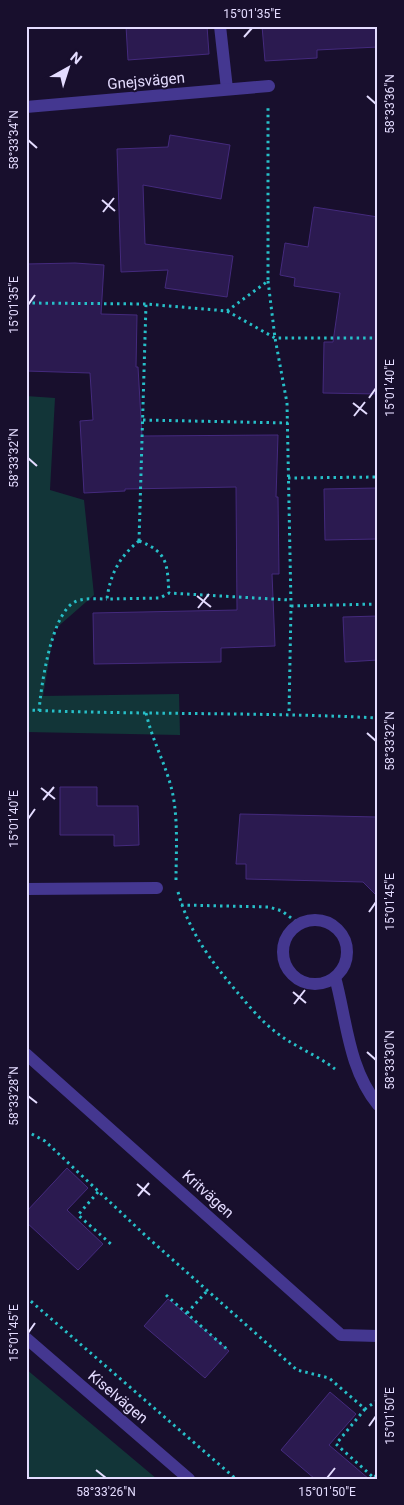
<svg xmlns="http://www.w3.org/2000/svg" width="404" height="1505" font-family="Roboto,sans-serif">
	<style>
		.green { fill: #123538 }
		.building { fill: #2b1a50; stroke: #442a7d }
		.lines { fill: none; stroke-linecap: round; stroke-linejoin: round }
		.path { stroke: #27bfc8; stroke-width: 3; stroke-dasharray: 2.5 4; stroke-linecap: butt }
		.service { stroke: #443790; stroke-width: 12 }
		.minor { stroke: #443790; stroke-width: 12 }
		.ticks { fill: none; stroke: #e4dcff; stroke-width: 2 }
		.labels { text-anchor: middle; stroke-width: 4; stroke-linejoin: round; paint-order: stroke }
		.street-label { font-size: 15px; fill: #e4dcff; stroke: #180f2d }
		.neatline { fill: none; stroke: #e4dcff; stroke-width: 2 }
		.ticks-label { font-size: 12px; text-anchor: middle; fill: #e4dcff }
	</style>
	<rect width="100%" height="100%" fill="#180f2d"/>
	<path class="green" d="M26 396 55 398 50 490 84 500 94 595 54 630 43 696 179 694 180 735 26 732Z
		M26 1369 157 1479H26Z"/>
	<path class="building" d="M126 26H207L209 54 128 60Z
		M262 26H378V47L317 50V58L265 61Z
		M170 135 230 145 221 199 143 185 145 244 233 256 227 297 165 288 168 270 121 272 117 149 168 147Z
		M314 207 378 217V394L323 393 324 342H333L340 293 294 286 295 278 280 275 285 243 308 247Z
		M75 263 104 265 101 314 137 315 136 367H138L142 436 278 435 276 497H278L279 574H272L275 646 221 648V662L94 664 93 613 237 610 236 487 125 489V491L84 493 80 421 93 420 90 373 26 371V264Z
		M378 488V539L325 540 324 489Z
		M378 616V660L345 662 343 617Z
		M60 787H97V806H138L139 845 114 846V835H60Z
		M240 814 378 817V897L363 882 246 879V864H236Z
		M67 1168 88 1188 67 1210 103 1244 78 1270 26 1222V1212Z
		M168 1299 229 1351 205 1378 144 1326Z
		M330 1392 356 1414 329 1445 369 1479H315L281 1450Z"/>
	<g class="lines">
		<path class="path" d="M268 281 275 338 287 403 291 606 289 713
			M26 303 146 304 227 311 275 338H378
			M227 311 268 281V106
			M143 420 288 423
			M288 478 378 477
			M139 541C120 556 110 574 107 599L160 598 169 593 290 600
			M139 541 146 304
			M139 541C169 552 167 566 169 593
			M291 606 378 604
			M26 710C143 715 261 712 378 718
			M39 711C41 686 51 617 73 603 82 597 97 599 107 599
			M146 713C152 739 163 759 170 783 179 813 176 850 176 881
			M178 892C189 932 211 961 237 992 249 1006 262 1022 277 1033 295 1047 317 1055 335 1069
			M181 905 269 907 282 911 299 924
			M26 1131 45 1141 146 1236 297 1370 329 1378 365 1409 378 1400
			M98 1192 78 1215 112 1245
			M166 1295 228 1350
			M26 1297 236 1479
			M187 1313 207 1291
			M365 1409 336 1444 374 1478 378 1473"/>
		<path class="service" d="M220 26 227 89
			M283 952a32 32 0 1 1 64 0a32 32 0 1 1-64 0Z
			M335 977C347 1021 348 1068 378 1105"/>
		<path class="minor" d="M26 107 269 86
			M26 889 157 888
			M26 1054 341 1335 378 1336
			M26 1338 189 1479"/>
	</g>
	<path class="ticks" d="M244 37 252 28M367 96 376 104M28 140 37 148M102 200 115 211M103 212 114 198M28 305 35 295M369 398 376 388M353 403 367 414M354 416 365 402M28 458 37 466M197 596 211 607M198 608 209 594M367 733 376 741M41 788 55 799M43 800 54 787M28 819 35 809M369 912 376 902M293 992 306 1003M294 1004 305 990M367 1052 376 1060M28 1096 37 1103M137 1184 150 1195M138 1196 149 1183M28 1333 35 1323M369 1426 376 1416M96 1470 106 1478M327 1478 335 1468"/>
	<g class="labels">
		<g class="street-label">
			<text transform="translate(146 81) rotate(-5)" y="5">Gnejsvägen</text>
			<text transform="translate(208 1194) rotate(42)" y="5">Kritvägen</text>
			<text transform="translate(118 1397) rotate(40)" y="5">Kiselvägen</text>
		</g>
	</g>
	<rect width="404" height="1505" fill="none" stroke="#180f2d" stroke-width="55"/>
	<g transform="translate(68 68) rotate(39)" stroke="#180f2d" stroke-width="4" paint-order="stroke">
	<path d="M0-4L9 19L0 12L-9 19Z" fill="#e4dcff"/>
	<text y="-8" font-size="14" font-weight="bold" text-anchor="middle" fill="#e4dcff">N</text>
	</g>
	<rect x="28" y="28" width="348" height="1450" class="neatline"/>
	<g class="ticks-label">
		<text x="252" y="18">15°01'35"E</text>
		<text transform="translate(390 104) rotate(-90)" y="4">58°33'36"N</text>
		<text transform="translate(14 140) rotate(-90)" y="4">58°33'34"N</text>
		<text transform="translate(14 305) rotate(-90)" y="4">15°01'35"E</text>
		<text transform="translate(390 388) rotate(-90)" y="4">15°01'40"E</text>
		<text transform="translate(14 458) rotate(-90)" y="4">58°33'32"N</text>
		<text transform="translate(390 741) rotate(-90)" y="4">58°33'32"N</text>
		<text transform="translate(14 819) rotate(-90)" y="4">15°01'40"E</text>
		<text transform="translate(390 902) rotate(-90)" y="4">15°01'45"E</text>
		<text transform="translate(390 1060) rotate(-90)" y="4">58°33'30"N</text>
		<text transform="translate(14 1096) rotate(-90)" y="4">58°33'28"N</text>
		<text transform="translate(14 1333) rotate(-90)" y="4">15°01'45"E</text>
		<text transform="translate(390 1416) rotate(-90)" y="4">15°01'50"E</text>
		<text x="106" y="1496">58°33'26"N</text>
		<text x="327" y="1496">15°01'50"E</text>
	</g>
</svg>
